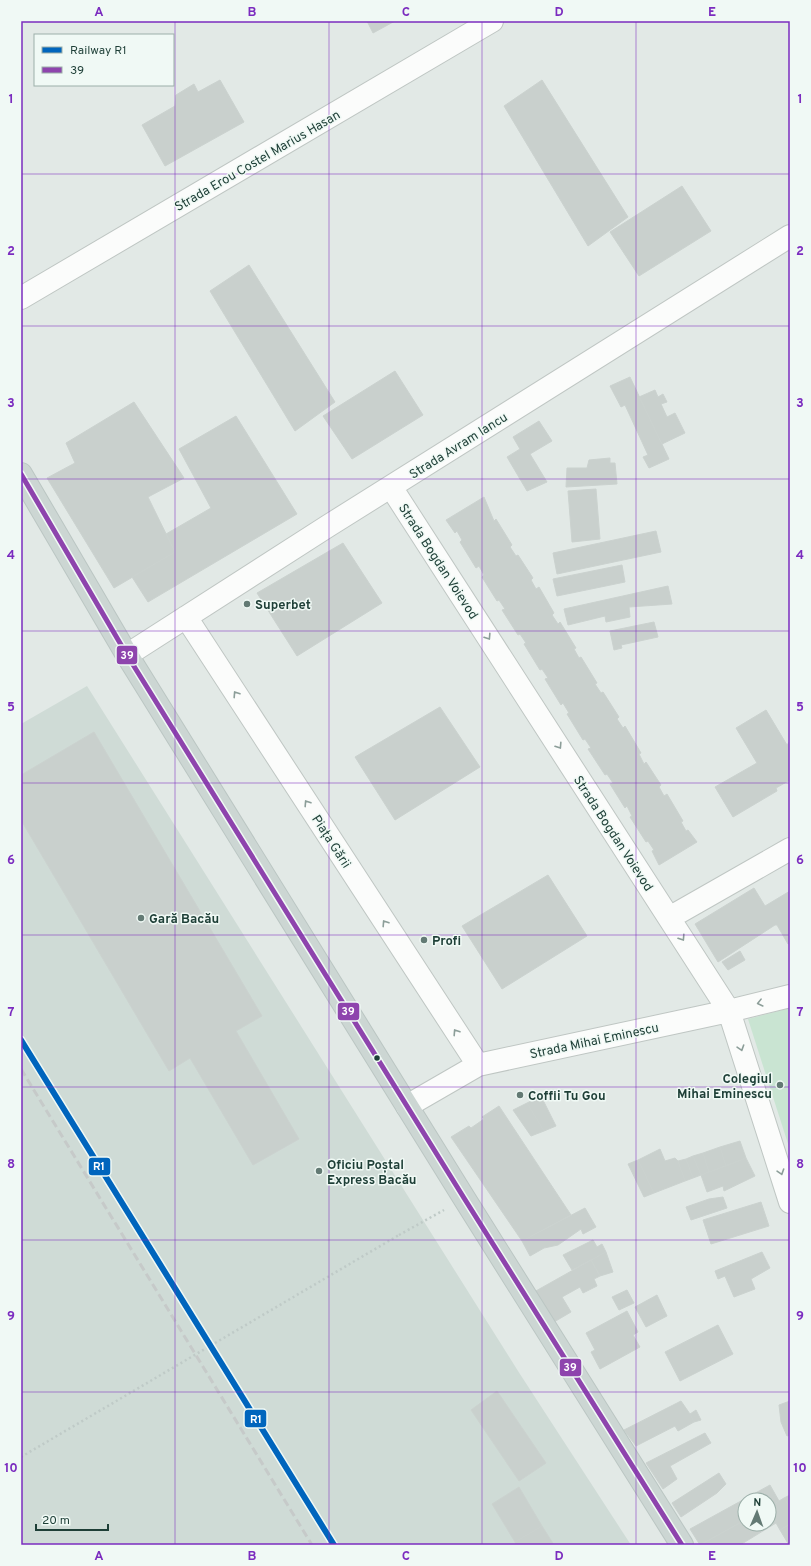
<svg xmlns="http://www.w3.org/2000/svg" width="811" height="1566" font-family="Overpass,sans-serif">
	<style>
		.built { fill: #cfdbd6 }
		.green { fill: #c9e4d2 }
		.building { fill: #c9d0cd; stroke: #cbd2cf }
		.lines { fill: none; stroke-linecap: round; stroke-linejoin: round }
		.minor-casing { stroke: #bfc6c3; stroke-width: 24 }
		.major-casing { stroke: #bbc6c3; stroke-width: 24 }
		.path { stroke: #bfcac7; stroke-width: 2.5; stroke-dasharray: 2 3; stroke-linecap: butt }
		.minor { stroke: #fbfcfb; stroke-width: 22 }
		.major { stroke: #ccd6d3; stroke-width: 22 }
		.rail { stroke: #c6cac9; stroke-width: 3; stroke-dasharray: 8 4; stroke-linecap: butt }
		.path-bridge { stroke: #bfcac7; stroke-width: 2.5; stroke-dasharray: 2 3; stroke-linecap: butt }
		.bus-1-casing { stroke: #f0f9f5; stroke-width: 8 }
		.bus-1 { stroke: #8e44ad; stroke-width: 5 }
		.rail-1-casing { stroke: #f0f9f5; stroke-width: 9 }
		.rail-1 { stroke: #0065bd; stroke-width: 6 }
		.oneway { stroke: #8c9e99 }
		.grid { fill: none; stroke: #7b2cbf; stroke-width: 1; stroke-opacity: 0.55 }
		.poi-dot { fill: #637a74; stroke: #f0f9f5; stroke-width: 1.5 }
		.bus-dot { fill: #1e3f37; stroke: #f0f9f5; stroke-width: 1.5 }
		.labels { text-anchor: middle; stroke-width: 3; stroke-linejoin: round; paint-order: stroke }
		.street-label { font-size: 13px; fill: #1e3f37; stroke: #f0f9f5 }
		.poi-label { font-size: 13px; font-weight: bold; fill: #1e3f37; stroke: #f0f9f5; text-anchor: start }
		.line-badge { stroke: #f0f9f5; stroke-width: 1.5 }
		.badge-label { font-size: 11px; text-anchor: middle; font-weight: bold; fill: #fff }
		.neatline { fill: none; stroke: #7b2cbf; stroke-width: 1.5 }
		.grid-label { font-size: 13px; text-anchor: middle; font-weight: bold; fill: #7b2cbf }
	</style>
	<rect width="100%" height="100%" fill="#e2e9e6"/>
	<path class="built" d="M87 686 518 1371 631 1545H21V724Z"/>
	<path class="green" d="M790 1008V1150L748 1019Z"/>
	<path class="building" d="M367 21H395L373 33Z
		M220 80 244 122 165 166 142 125 175 106 176 95 194 84 198 92Z
		M542 80 628 217 588 246 504 106Z
		M682 186 711 231 639 276 610 232Z
		M249 265 335 402 295 431 210 291Z
		M395 371 423 415 352 459 323 416Z
		M630 377 669 459 649 468 643 457 648 455 625 405 621 407 610 386Z
		M655 390 658 397 663 394 667 402 661 404 667 417 675 413 685 433 662 444 639 397Z
		M134 402 184 478 148 497 175 552 114 588 47 478 75 463 66 443Z
		M236 416 297 514 148 602 132 577 175 552 166 534 211 508 179 449Z
		M539 421 552 441 530 454 547 482 527 491 507 457 520 449 513 437Z
		M610 458V463H615L617 484 566 487 567 468H587L589 460Z
		M596 489 600 539 572 542 568 491Z
		M484 497 494 521 496 519 512 545 510 547 516 556 518 555 533 578 531 580 536 589 539 587 554 613 552 615 558 624 560 622 576 648 574 649 579 658 581 657 597 683 595 684 601 693 603 692 619 717 617 719 623 728 625 726 641 753 639 754 644 764 646 762 661 785 659 787 664 796 667 794 683 821 681 822 686 831 688 830 697 842 659 865 652 851 654 850 648 841 646 842 630 817 632 816 627 806 625 808 610 784 613 783 607 774 605 775 588 749 591 748 585 739 583 740 567 714 569 713 563 703 561 705 545 679 548 678 542 669 540 670 524 644 526 643 520 634 518 635 502 610 505 609 499 600 497 601 482 577 484 575 479 566 476 568 460 542 462 540 457 531 455 533 446 520Z
		M656 531 661 552 557 574 553 553Z
		M343 543 382 603 297 656 257 593Z
		M622 565 625 582 557 596 553 579Z
		M668 586 672 604 629 607 630 617 606 622 605 616 568 625 564 609Z
		M654 622 658 637 621 645 622 648 614 650 610 631Z
		M440 707 480 767 395 820 355 757Z
		M766 710 787 745 790 741V780L776 788 777 791 733 817 715 787 757 763 736 728Z
		M94 732 262 1016 236 1031 299 1139 253 1165 190 1058 169 1071 21 820V775Z
		M548 875 587 936 502 989 462 926Z
		M754 888 765 906 790 891V943L788 944 777 925H775L718 962 695 924Z
		M740 951 745 960 728 970 722 962Z
		M541 1096 556 1126 544 1131 527 1103Z
		M527 1103 544 1131 531 1136 513 1110Z
		M499 1106 571 1215 522 1241 451 1137 469 1126 471 1128 484 1119 482 1117Z
		M740 1141 746 1158 726 1166 720 1147Z
		M720 1147 726 1166 709 1172 703 1153Z
		M660 1149 665 1161 675 1158 678 1161 685 1181 654 1193 638 1160Z
		M703 1153 709 1172 701 1175 693 1156Z
		M693 1156 701 1175 693 1178 686 1159Z
		M746 1158 755 1176 724 1191 723 1186 707 1192 701 1175Z
		M686 1159 693 1178 685 1181 678 1161Z
		M638 1160 654 1193 644 1197 628 1164Z
		M723 1197 727 1208 691 1220 686 1207 709 1199Z
		M761 1202 769 1226 711 1244 703 1220Z
		M585 1208 596 1227 583 1234 581 1229 558 1245 544 1248 530 1256 522 1241Z
		M593 1240 597 1247 602 1244 606 1252 572 1270 563 1255Z
		M606 1252 613 1272 600 1276 591 1260Z
		M762 1252 770 1268 751 1279 755 1289 734 1297 725 1276 718 1279 715 1271Z
		M591 1260 600 1276 594 1279 597 1286 583 1293 580 1287 562 1297 571 1312 554 1322 534 1292Z
		M627 1290 634 1303 619 1310 612 1297Z
		M657 1295 667 1316 646 1327 635 1307Z
		M627 1311 638 1332 633 1335 640 1347 600 1369 591 1352 595 1350 586 1333Z
		M718 1325 733 1354 680 1381 665 1352Z
		M497 1391 546 1463 519 1481 471 1410Z
		M681 1401 690 1414 694 1422 678 1431 675 1426 636 1446 624 1430Z
		M790 1401V1435L787 1436 781 1422 779 1405Z
		M696 1410 701 1420 694 1422 690 1414Z
		M705 1433 711 1443 670 1466 677 1479 663 1489 646 1463Z
		M719 1473 726 1484 717 1493 681 1517 672 1503Z
		M770 1485 779 1501 769 1507V1500H745V1520L700 1545 690 1529Z
		M519 1487 542 1526 515 1542 492 1504Z
		M790 1495V1507L784 1498Z
		M784 1498 790 1507V1524L780 1530 776 1523 740 1545H700L745 1520V1524H769V1507Z
		M790 1524V1545H789L780 1530Z
		M542 1526 554 1545H516L515 1542Z"/>
	<g class="lines">
		<defs>
			<path id="minor" d="M21 298 492 21
				M391 487 729 1011 790 1202
				M186 617 478 1065
				M127 655 328 526 790 236
				M669 918 790 849
				M407 1106 478 1065 729 1011 790 996"/>
			<path id="major" d="M21 474 127 655 464 1198 682 1545"/>
		</defs>
		<use href="#minor" class="minor-casing"/>
		<use href="#major" class="major-casing"/>
		<path class="path" d="M399 1235 444 1210"/>
		<use href="#minor" class="minor"/>
		<use href="#major" class="major"/>
		<path class="rail" d="M21 1069 312 1545"/>
		<path class="path-bridge" d="M21 1457 399 1235"/>
		<defs>
			<path id="bus-1" d="M21 474 127 655 464 1198 682 1545"/>
		</defs>
		<use href="#bus-1" class="bus-1-casing"/>
		<use href="#bus-1" class="bus-1"/>
		<defs>
			<path id="rail-1" d="M21 1040 334 1545"/>
		</defs>
		<use href="#rail-1" class="rail-1-casing"/>
		<use href="#rail-1" class="rail-1"/>
	</g>
	<defs><path id="oneway-chevron" d="M-2-3.5L2.5 0L-2 3.5" fill="none" stroke-width="1.6" stroke-linecap="round" stroke-linejoin="round"/></defs>
	<g class="oneway">
		<use href="#oneway-chevron" transform="translate(488 637) rotate(57)"/>
		<use href="#oneway-chevron" transform="translate(236 694) rotate(-123)"/>
		<use href="#oneway-chevron" transform="translate(559 746) rotate(57)"/>
		<use href="#oneway-chevron" transform="translate(307 803) rotate(-123)"/>
		<use href="#oneway-chevron" transform="translate(385 923) rotate(-123)"/>
		<use href="#oneway-chevron" transform="translate(682 938) rotate(57)"/>
		<use href="#oneway-chevron" transform="translate(760 1003) rotate(166)"/>
		<use href="#oneway-chevron" transform="translate(456 1032) rotate(-123)"/>
		<use href="#oneway-chevron" transform="translate(741 1048) rotate(72)"/>
		<use href="#oneway-chevron" transform="translate(781 1172) rotate(72)"/>
	</g>
	<path class="grid" d="M175 21V1545M329 21V1545M482 21V1545M636 21V1545M21 174H790M21 326H790M21 479H790M21 631H790M21 783H790M21 935H790M21 1087H790M21 1240H790M21 1392H790"/>
	<g class="poi-dot">
		<circle cx="247" cy="604" r="4"/>
		<circle cx="141" cy="918" r="4"/>
		<circle cx="424" cy="940" r="4"/>
		<circle cx="780" cy="1085" r="4"/>
		<circle cx="520" cy="1095" r="4"/>
		<circle cx="319" cy="1171" r="4"/>
	</g>
	<circle class="bus-dot" cx="377" cy="1058" r="3.5"/>
	<g class="labels">
		<g class="street-label">
			<text transform="translate(257 160) rotate(-30)" y="5">Strada Erou Costel Marius Hasan</text>
			<text transform="translate(458 445) rotate(-32)" y="5">Strada Avram Iancu</text>
			<text transform="translate(439 561) rotate(57)" y="5">Strada Bogdan Voievod</text>
			<text transform="translate(614 833) rotate(57)" y="5">Strada Bogdan Voievod</text>
			<text transform="translate(332 841) rotate(57)" y="5">Piața Gării</text>
			<text transform="translate(594 1040) rotate(-12)" y="5">Strada Mihai Eminescu</text>
		</g>
		<g class="poi-label">
			<text x="255" y="609">Superbet</text>
			<text x="149" y="923">Gară Bacău</text>
			<text x="432" y="945">Profi</text>
			<text x="772" y="1083" text-anchor="end">Colegiul<tspan x="772" dy="15">Mihai Eminescu</tspan></text>
			<text x="528" y="1100">Coffii Tu Gou</text>
			<text x="327" y="1169">Oficiu Poștal<tspan x="327" dy="15">Express Bacău</tspan></text>
		</g>
	</g>
	<g class="line-badge">
		<rect x="116" y="645" width="22" height="20" rx="4" fill="#8e44ad"/>
		<rect x="337" y="1002" width="23" height="19" rx="4" fill="#8e44ad"/>
		<rect x="88" y="1157" width="23" height="19" rx="4" fill="#0065bd"/>
		<rect x="559" y="1358" width="23" height="19" rx="4" fill="#8e44ad"/>
		<rect x="244" y="1409" width="23" height="19" rx="4" fill="#0065bd"/>
	</g>
	<g class="badge-label">
		<text x="127" y="659">39</text>
		<text x="348" y="1015">39</text>
		<text x="99" y="1170">R1</text>
		<text x="570" y="1371">39</text>
		<text x="256" y="1423">R1</text>
	</g>
	<rect width="811" height="1566" fill="none" stroke="#f0f9f5" stroke-width="44"/>
	<rect x="34" y="34" width="140" height="52" fill="#f0f9f5" stroke="#9cafa9"/>
	<rect x="42" y="47" width="20" height="6" fill="#0065bd" stroke="#9cafa9"/>
	<text x="70" y="54" font-size="12" fill="#1e3f37">Railway R1</text>
	<rect x="42" y="67" width="20" height="6" fill="#8e44ad" stroke="#9cafa9"/>
	<text x="70" y="74" font-size="12" fill="#1e3f37">39</text>
	<g transform="translate(757 1512) rotate(2)"><circle r="19" fill="#f0f9f5" stroke="#9cafa9"/>
	<path d="M0-3L7 15L0 10L-7 15Z" fill="#637a74"/>
	<text y="-6" font-size="11" font-weight="bold" text-anchor="middle" fill="#1e3f37">N</text>
	</g>
	<path d="M36 1524v6h72v-6" fill="none" stroke="#1e3f37" stroke-width="2"/>
	<text x="42" y="1524" font-size="12" fill="#1e3f37" stroke="#f0f9f5" stroke-width="3" paint-order="stroke">20 m</text>
	<rect x="22" y="22" width="767" height="1522" class="neatline"/>
	<g class="grid-label">
		<text x="99" y="16">A</text>
		<text x="252" y="16">B</text>
		<text x="406" y="16">C</text>
		<text x="559" y="16">D</text>
		<text x="712" y="16">E</text>
		<text x="11" y="103">1</text>
		<text x="800" y="103">1</text>
		<text x="11" y="255">2</text>
		<text x="800" y="255">2</text>
		<text x="11" y="407">3</text>
		<text x="800" y="407">3</text>
		<text x="11" y="559">4</text>
		<text x="800" y="559">4</text>
		<text x="11" y="711">5</text>
		<text x="800" y="711">5</text>
		<text x="11" y="864">6</text>
		<text x="800" y="864">6</text>
		<text x="11" y="1016">7</text>
		<text x="800" y="1016">7</text>
		<text x="11" y="1168">8</text>
		<text x="800" y="1168">8</text>
		<text x="11" y="1320">9</text>
		<text x="800" y="1320">9</text>
		<text x="11" y="1472">10</text>
		<text x="800" y="1472">10</text>
		<text x="99" y="1560">A</text>
		<text x="252" y="1560">B</text>
		<text x="406" y="1560">C</text>
		<text x="559" y="1560">D</text>
		<text x="712" y="1560">E</text>
	</g>
</svg>
